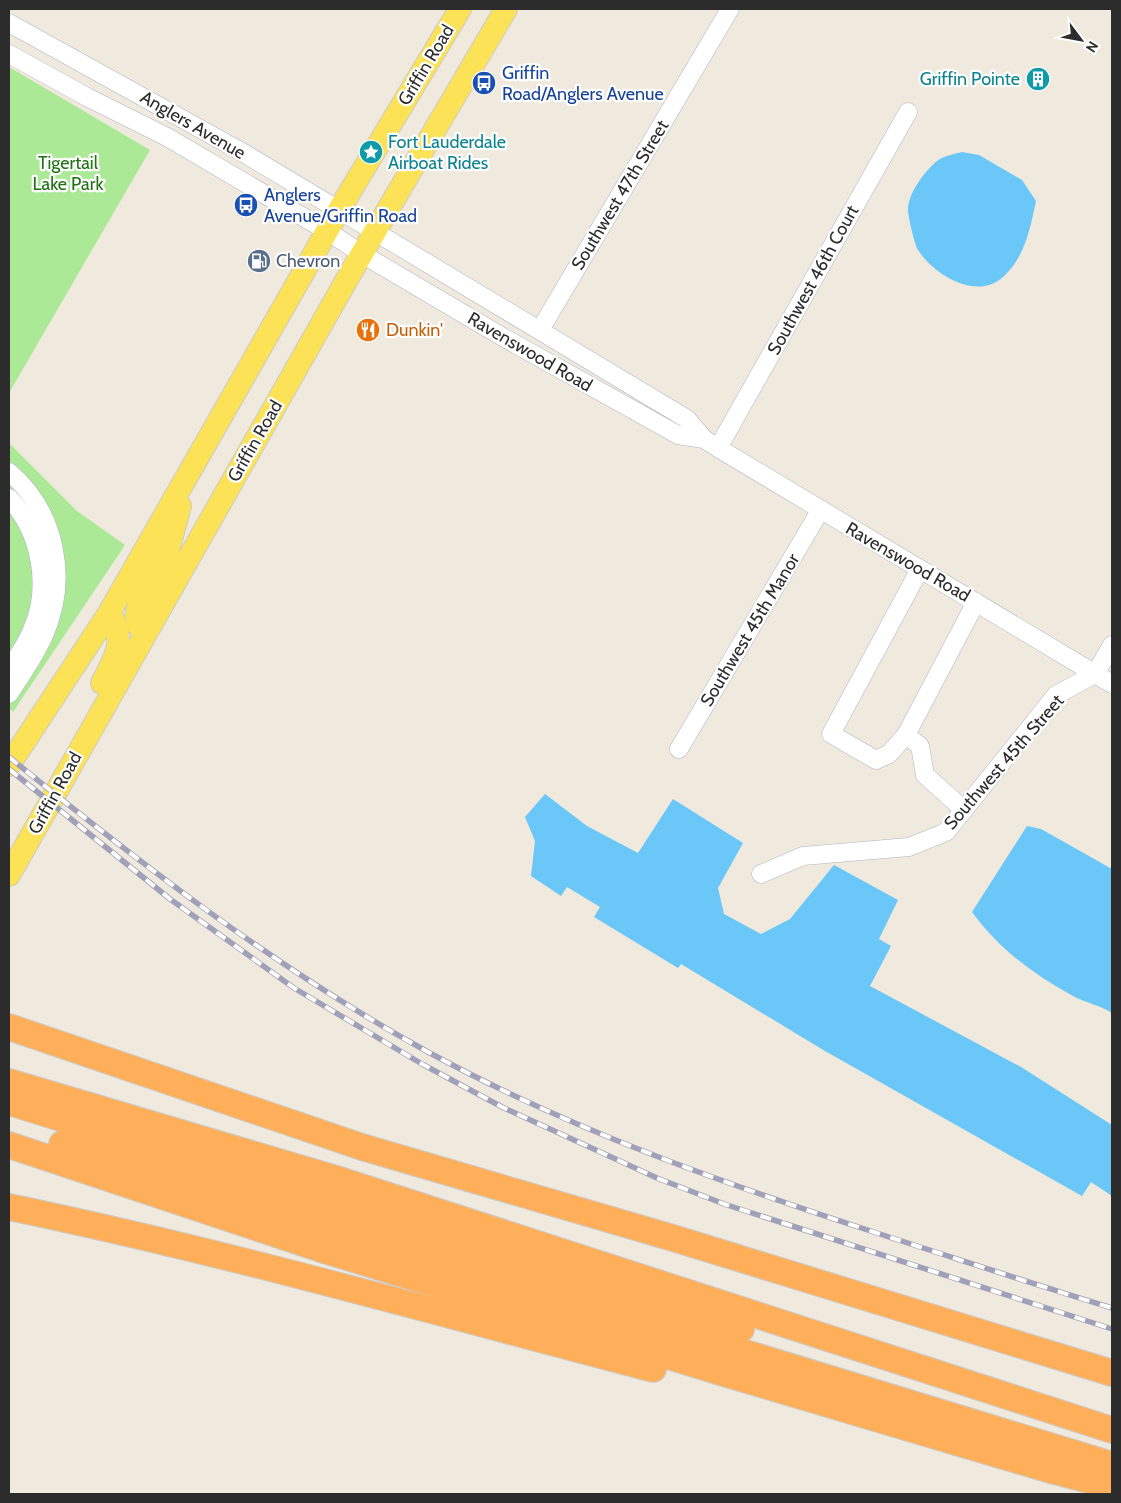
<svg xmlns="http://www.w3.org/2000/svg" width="1121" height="1503" font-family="Cabin,sans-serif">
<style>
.green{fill:#ace997}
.water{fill:#6ac7f8}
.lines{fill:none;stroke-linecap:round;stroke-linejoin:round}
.minor-casing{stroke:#b2b3c1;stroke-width:19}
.major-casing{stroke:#ccc;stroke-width:24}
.highway-casing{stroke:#ccc;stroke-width:28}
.minor{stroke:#fff;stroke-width:18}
.major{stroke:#fbe257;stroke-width:22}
.highway{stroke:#ffae59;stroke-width:26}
.rail-casing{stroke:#a0a1b8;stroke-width:5.5}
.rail{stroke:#fff;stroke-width:4;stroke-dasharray:11;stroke-linecap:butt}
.labels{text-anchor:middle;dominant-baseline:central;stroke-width:4.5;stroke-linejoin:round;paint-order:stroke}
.street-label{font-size:18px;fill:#2c2c2c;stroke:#fff}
.transit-label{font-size:18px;fill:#164399;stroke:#fff;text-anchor:start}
.culture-label{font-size:18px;fill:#0d838f;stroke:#fff;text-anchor:end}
.park-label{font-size:18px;fill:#217115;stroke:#fff}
.service-label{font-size:18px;fill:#4e5e75;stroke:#fff;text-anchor:start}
.food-label{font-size:18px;fill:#c56008;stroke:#fff;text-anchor:start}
</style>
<rect width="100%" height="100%" fill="#efe9de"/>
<path class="green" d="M9 67 150 150 9 393Z
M9 443 77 511 125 545 13 712 9 708Z"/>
<path class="water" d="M962 152 979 155 1022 180 1036 201C1030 229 1025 257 1003 277 977 301 934 275 918 250 915 245 908 217 908 210 908 193 925 171 937 161 943 156 954 154 962 152Z
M545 794 587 826 638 853 673 799 743 843 718 888 724 914 761 934 790 919 834 865 898 900 879 939 891 946 870 986 1021 1067 1112 1125V1196L1091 1182 1082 1196 825 1051 681 964 678 968 594 917 600 907 567 887 561 896 531 876 535 841 525 817Z
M1027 826 1041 829 1112 869V1013C1100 1005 1086 1003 1073 996 1033 974 999 949 972 912Z"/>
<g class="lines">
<g class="minor-casing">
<path id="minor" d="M9 23 242 152 687 419 704 439 718 448 1112 684
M9 54 87 97 167 137 327 231 362 254 501 336 678 435 704 439
M540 330 730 9
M718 448 908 112
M9 472C56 512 69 579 44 635 35 656 21 675 9 694
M9 498C41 532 51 587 32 630 26 645 17 657 9 670
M920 569 831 734 876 760 889 754 906 735 920 746 925 775 964 810
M906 735 976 602
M679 749 820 511
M761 874 803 856 909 847 946 832 1056 695 1095 674 1112 645"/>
</g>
<g class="major-casing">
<path id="major" d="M146 632 138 625 136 616 139 604 168 551 180 506
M102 683C116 656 127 641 109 613
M9 765 109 613 339 210 460 9
M9 875 350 274 506 9"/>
</g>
<g class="highway-casing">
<path id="highway" d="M9 1027 362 1147 673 1238 1112 1373
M9 1082 343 1181 1112 1430
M9 1102 741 1329
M62 1144 1112 1465
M9 1145 321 1249 727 1374 1054 1471 1112 1486
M9 1207C226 1252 438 1313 653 1369"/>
</g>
<use href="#minor" class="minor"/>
<use href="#major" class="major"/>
<use href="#highway" class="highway"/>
<g class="rail-casing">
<path id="rail" d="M9 757C142 865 277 969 428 1052 573 1131 728 1185 886 1236 961 1260 1036 1285 1112 1308
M9 769 170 899 294 988 422 1064 502 1107 657 1178 724 1204 1112 1329"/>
</g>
<use href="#rail" class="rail"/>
</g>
<defs>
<g id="building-disc" transform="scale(1.25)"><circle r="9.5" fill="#0f9aa8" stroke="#fff"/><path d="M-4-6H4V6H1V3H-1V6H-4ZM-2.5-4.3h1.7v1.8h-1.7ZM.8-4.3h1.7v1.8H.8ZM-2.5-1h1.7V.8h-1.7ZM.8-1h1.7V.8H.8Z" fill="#fff"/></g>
<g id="bus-disc" transform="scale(1.25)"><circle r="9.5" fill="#1a4fb4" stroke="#fff"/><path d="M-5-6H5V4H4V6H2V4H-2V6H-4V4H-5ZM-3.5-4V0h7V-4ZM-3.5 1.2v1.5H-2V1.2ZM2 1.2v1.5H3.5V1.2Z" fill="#fff"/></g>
<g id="sight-disc" transform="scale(1.25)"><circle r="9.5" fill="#0f9aa8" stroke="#fff"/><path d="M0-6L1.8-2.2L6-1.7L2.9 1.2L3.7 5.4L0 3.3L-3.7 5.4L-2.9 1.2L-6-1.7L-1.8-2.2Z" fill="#fff"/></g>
<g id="fuel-disc" transform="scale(1.25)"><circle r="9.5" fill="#5c6f8a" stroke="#fff"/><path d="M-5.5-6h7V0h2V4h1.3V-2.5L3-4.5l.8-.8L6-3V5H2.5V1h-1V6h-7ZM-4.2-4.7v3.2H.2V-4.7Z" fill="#fff"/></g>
<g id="restaurant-disc" transform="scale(1.25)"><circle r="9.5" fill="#e8710a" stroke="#fff"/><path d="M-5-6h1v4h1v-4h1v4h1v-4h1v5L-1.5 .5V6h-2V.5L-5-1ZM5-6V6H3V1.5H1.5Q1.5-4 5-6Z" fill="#fff"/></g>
</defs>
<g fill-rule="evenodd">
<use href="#building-disc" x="1038" y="79"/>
<use href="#bus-disc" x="484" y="83"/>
<use href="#sight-disc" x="371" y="152"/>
<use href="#bus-disc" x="246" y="205"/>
<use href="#fuel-disc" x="259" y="261"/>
<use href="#restaurant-disc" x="368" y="330"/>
</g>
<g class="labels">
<g class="street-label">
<text transform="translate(426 65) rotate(-59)">Griffin Road</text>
<text transform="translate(193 125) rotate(30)">Anglers Avenue</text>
<text transform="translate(620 195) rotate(-59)">Southwest 47th Street</text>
<text transform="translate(813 280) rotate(-61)">Southwest 46th Court</text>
<text transform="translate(530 352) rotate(30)">Ravenswood Road</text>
<text transform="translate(255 441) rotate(-60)">Griffin Road</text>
<text transform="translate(908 562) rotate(30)">Ravenswood Road</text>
<text transform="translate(750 630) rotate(-59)">Southwest 45th Manor</text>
<text transform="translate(1004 762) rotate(-49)">Southwest 45th Street</text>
<text transform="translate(55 793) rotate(-61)">Griffin Road</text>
</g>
<g class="transit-label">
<text x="502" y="73">Griffin<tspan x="502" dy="21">Road/Anglers Avenue</tspan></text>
<text x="264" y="195">Anglers<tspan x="264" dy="21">Avenue/Griffin Road</tspan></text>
</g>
<g class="culture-label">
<text x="1020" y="79">Griffin Pointe</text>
<text x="388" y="142" text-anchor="start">Fort Lauderdale<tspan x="388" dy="21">Airboat Rides</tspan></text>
</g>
<g class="park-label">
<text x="68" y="163">Tigertail<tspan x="68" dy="21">Lake Park</tspan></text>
</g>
<g class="service-label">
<text x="276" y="261">Chevron</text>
</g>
<g class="food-label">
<text x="386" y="330">Dunkin'</text>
</g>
</g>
<rect width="1121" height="1503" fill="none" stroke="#2c2c2c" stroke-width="20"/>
<g transform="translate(1081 40) rotate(122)" stroke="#ffffff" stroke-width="4" paint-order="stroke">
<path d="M0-4L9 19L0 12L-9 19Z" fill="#2c2c2c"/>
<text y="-8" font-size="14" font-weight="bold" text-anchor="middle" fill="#2c2c2c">N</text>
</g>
</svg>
